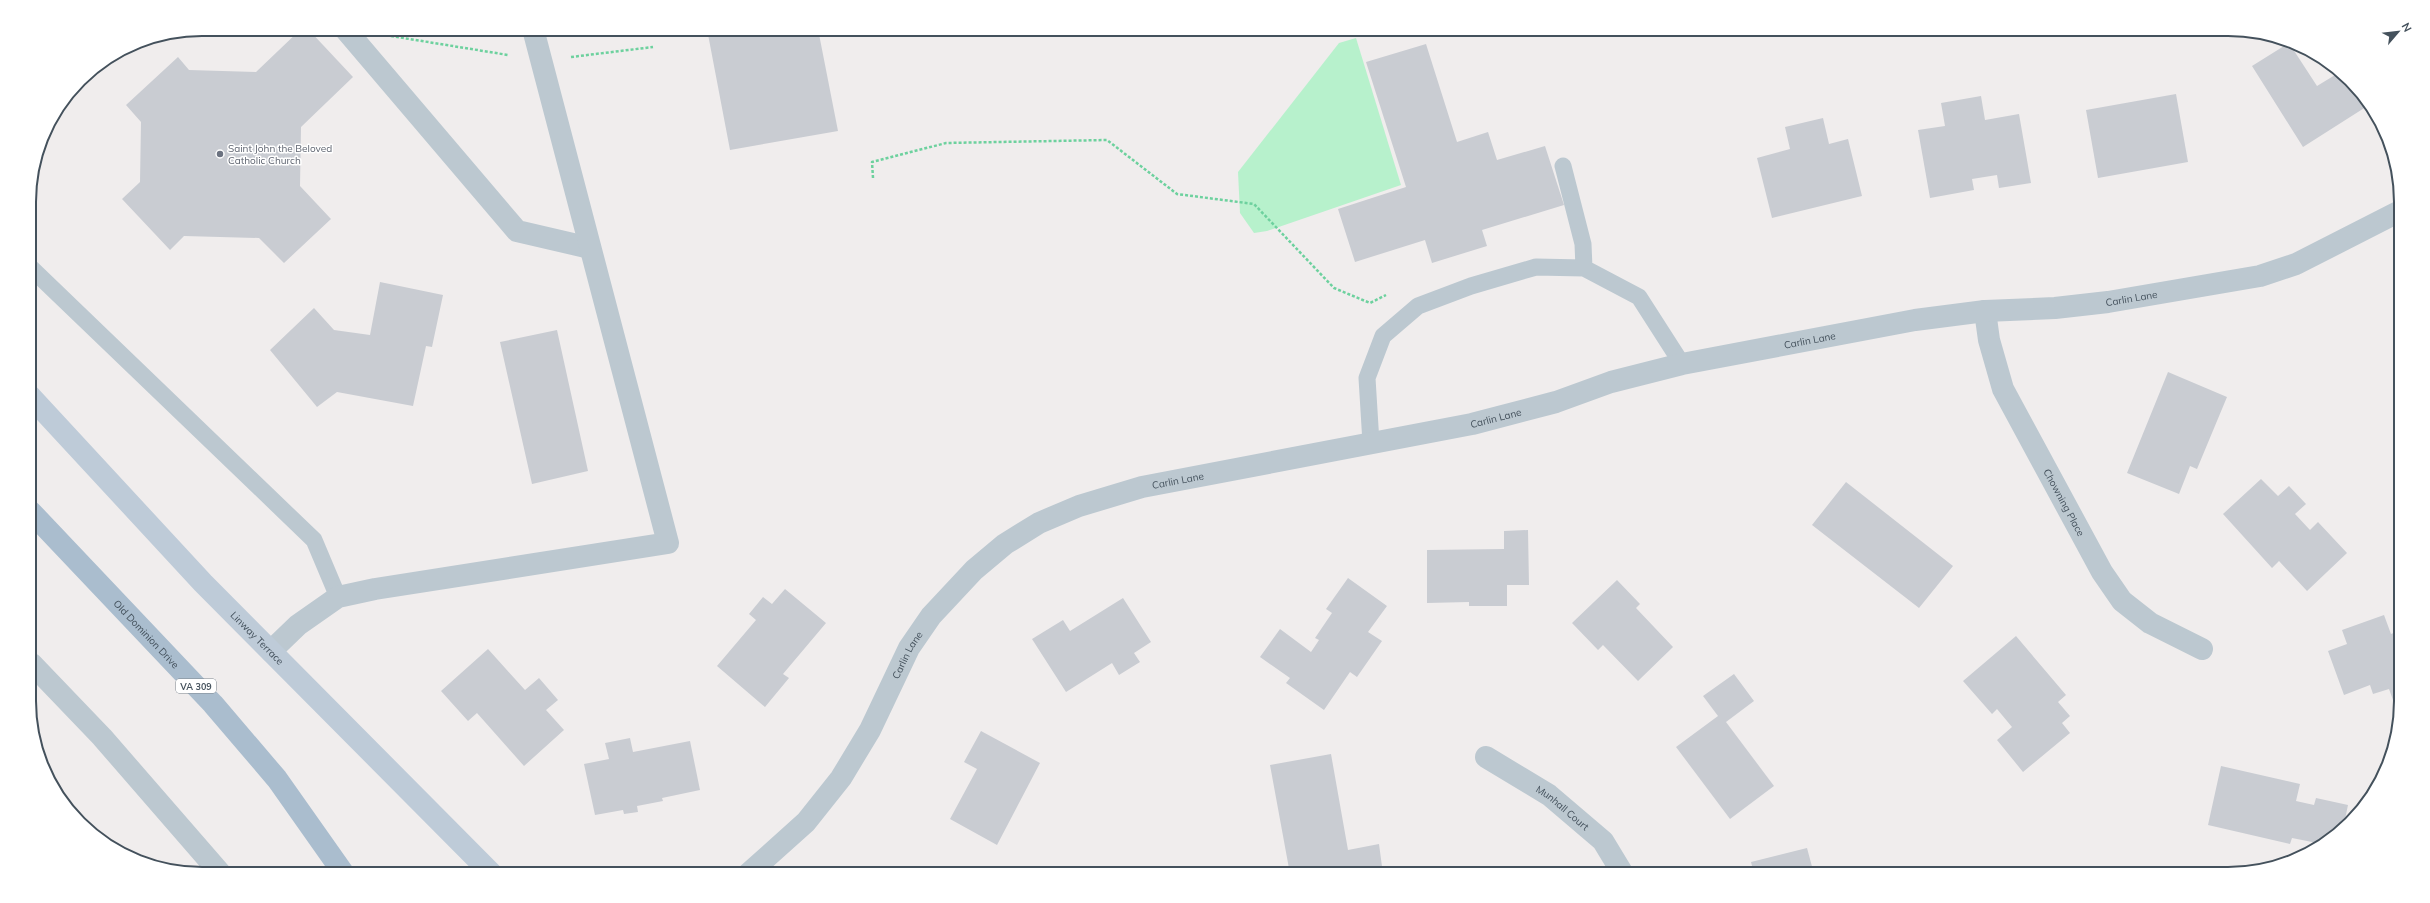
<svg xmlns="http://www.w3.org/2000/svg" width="2430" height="903" font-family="Mulish,sans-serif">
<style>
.green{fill:#b7f1cc}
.building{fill:#c9ccd2}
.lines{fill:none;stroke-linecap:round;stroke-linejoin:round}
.path{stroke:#6dd19e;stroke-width:2.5;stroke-dasharray:3 2;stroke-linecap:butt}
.lane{stroke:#bcc8d0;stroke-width:17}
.street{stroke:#bcc8d0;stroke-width:22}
.secondary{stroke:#becbd8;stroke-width:22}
.primary{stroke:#aabdce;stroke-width:22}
.worship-dot{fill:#6b7280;stroke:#fff;stroke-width:1.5}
.labels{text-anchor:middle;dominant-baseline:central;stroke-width:3;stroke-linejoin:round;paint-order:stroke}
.shield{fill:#fff;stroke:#7c858d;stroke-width:1}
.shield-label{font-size:9px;font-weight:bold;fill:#44515c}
.worship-label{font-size:10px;fill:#5b616d;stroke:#fff;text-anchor:start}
.street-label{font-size:10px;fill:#44515c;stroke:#fff}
.rim{fill:none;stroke:#44515c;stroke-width:2}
</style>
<rect width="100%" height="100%" fill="#f0eded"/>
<path class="green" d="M1356 38 1401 185 1267 231 1254 233 1240 213 1238 172 1339 43Z"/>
<path class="building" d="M301 29H308L353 77 301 127 300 186 331 219 284 263 259 238 184 236 170 250 122 199 140 182 141 122 126 105 178 57 189 70 256 72Z
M707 29H818L838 131 730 150Z
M2289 43 2317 86 2340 72 2358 88 2369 105 2303 147 2252 66Z
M1426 44 1457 142 1488 132 1497 160 1545 146 1564 205 1482 230 1487 246 1432 263 1425 240 1355 262 1338 209 1406 187 1366 62Z
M2176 94 2188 162 2098 178 2086 110Z
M1981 96 1985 120 2019 114 2031 183 1999 188 1997 175 1972 179 1974 190 1930 198 1918 130 1945 126 1941 103Z
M1823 118 1829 144 1848 139 1862 196 1772 218 1757 158 1790 149 1785 127Z
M380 282 443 295 432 347 426 346 413 406 337 392 317 407 270 350 314 308 334 330 370 335Z
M557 330 588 471 532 484 500 342Z
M2168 372 2227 397 2197 469 2190 466 2179 494 2127 473Z
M2261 479 2278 496 2289 486 2306 504 2295 514 2310 530 2318 522 2347 553 2307 591 2279 561 2272 568 2223 514Z
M1846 482 1953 566 1919 608 1812 525Z
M1528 530 1529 585H1507V606H1469V602L1427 603V550L1504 549V531Z
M1348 578 1387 606 1368 632 1382 641 1357 677 1350 672 1324 710 1286 683 1290 678 1260 657 1280 629 1311 652 1319 640 1315 638 1332 613 1326 609Z
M1617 580 1640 604 1636 608 1673 647 1638 681 1603 645 1598 650 1572 623Z
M785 589 826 623 783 674 789 678 765 707 717 666 756 620 749 614 763 597 772 604Z
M1123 598 1151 642 1134 653 1140 662 1119 675 1112 663 1066 692 1032 639 1063 620 1070 631Z
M2384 615 2391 634 2401 630V698L2393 700 2389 689 2373 694 2370 685 2344 695 2328 651 2347 644 2342 630Z
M2016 636 2066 695 2058 702 2070 716 2062 723 2070 733 2023 772 1997 740 2012 727 1997 709 1992 714 1963 681Z
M488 649 525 690 539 678 558 700 546 710 564 730 524 766 477 713 468 721 441 691Z
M1734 674 1754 701 1726 722 1774 786 1730 819 1676 747 1718 716 1703 696Z
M981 731 1040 763 997 845 950 819 977 769 964 762Z
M630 738 633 752 690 741 700 790 662 798 663 801 637 806 638 812 624 814 623 810 595 815 584 764 609 759 605 743Z
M1331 754 1348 850 1379 844 1383 874H1290L1270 765Z
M2221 766 2300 784 2296 801 2314 805 2316 798 2348 805 2343 829 2333 838 2322 844 2292 838 2290 844 2208 825Z
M1807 848 1814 874H1754L1751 862Z"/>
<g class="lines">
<path class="path" d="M391 36 508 55
M571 57 653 47
M873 178 872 162 946 143 1107 140 1177 194 1254 204 1334 288 1370 303 1386 295"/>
<path class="lane" d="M1563 166 1583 244 1584 268
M30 267 314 540 338 597
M1371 443 1367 378 1383 336 1418 306 1471 286 1536 267 1584 268 1639 297 1682 364"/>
<g class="street">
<path d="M345 29 517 231 590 248"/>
<path id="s1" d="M1985 311 1989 340 2003 389 2102 572 2122 601 2150 623 2202 649"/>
<path d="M271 651 298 625 338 597 375 589 668 543 533 29"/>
<path d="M32 664 102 737 221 874"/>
<path id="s2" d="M1486 757 1549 795 1603 841 1623 874"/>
<path id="s3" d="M748 874 806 822 841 778 870 730 909 648 931 616 974 570 1005 544 1039 523 1079 506 1142 487 1472 424 1556 402 1611 382 1682 364 1915 320 1985 311 2055 308 2108 302 2260 276 2296 264 2400 211"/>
</g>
<path class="secondary" id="s4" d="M30 396 203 583 492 874"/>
<path class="primary" id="s5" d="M31 512 213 704 277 779 344 874"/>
</g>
<circle class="worship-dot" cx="220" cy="154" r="4"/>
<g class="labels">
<rect class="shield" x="176" y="679" width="40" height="14" rx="3"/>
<g class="shield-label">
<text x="196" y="686">VA 309</text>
</g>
<g class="worship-label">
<text x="228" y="148">Saint John the Beloved<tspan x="228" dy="12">Catholic Church</tspan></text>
</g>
<g class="street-label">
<text stroke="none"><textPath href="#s3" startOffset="1582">Carlin Lane</textPath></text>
<text stroke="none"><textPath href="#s3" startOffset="1257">Carlin Lane</textPath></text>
<text stroke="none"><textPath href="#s3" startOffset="933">Carlin Lane</textPath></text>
<text stroke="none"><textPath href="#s3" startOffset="609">Carlin Lane</textPath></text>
<text stroke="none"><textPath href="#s1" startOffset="209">Chowning Place</textPath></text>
<text stroke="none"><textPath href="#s5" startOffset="168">Old Dominion Drive</textPath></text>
<text stroke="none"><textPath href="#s4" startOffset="332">Linway Terrace</textPath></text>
<text stroke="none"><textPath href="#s3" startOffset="274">Carlin Lane</textPath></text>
<text stroke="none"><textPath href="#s2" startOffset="92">Munhall Court</textPath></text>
</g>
</g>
<path d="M0 0H2430V903H0ZM202 36H2228A166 166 0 0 1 2394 202V701A166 166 0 0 1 2228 867H202A166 166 0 0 1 36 701V202A166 166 0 0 1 202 36Z" fill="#fff" fill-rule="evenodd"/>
<path class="rim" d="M202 36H2228A166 166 0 0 1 2394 202V701A166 166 0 0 1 2228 867H202A166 166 0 0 1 36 701V202A166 166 0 0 1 202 36Z"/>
<g transform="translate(2398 32) rotate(62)" stroke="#ffffff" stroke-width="3" paint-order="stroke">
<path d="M0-3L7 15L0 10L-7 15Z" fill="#44515c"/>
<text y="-6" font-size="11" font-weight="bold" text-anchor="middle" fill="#44515c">N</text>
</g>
</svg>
